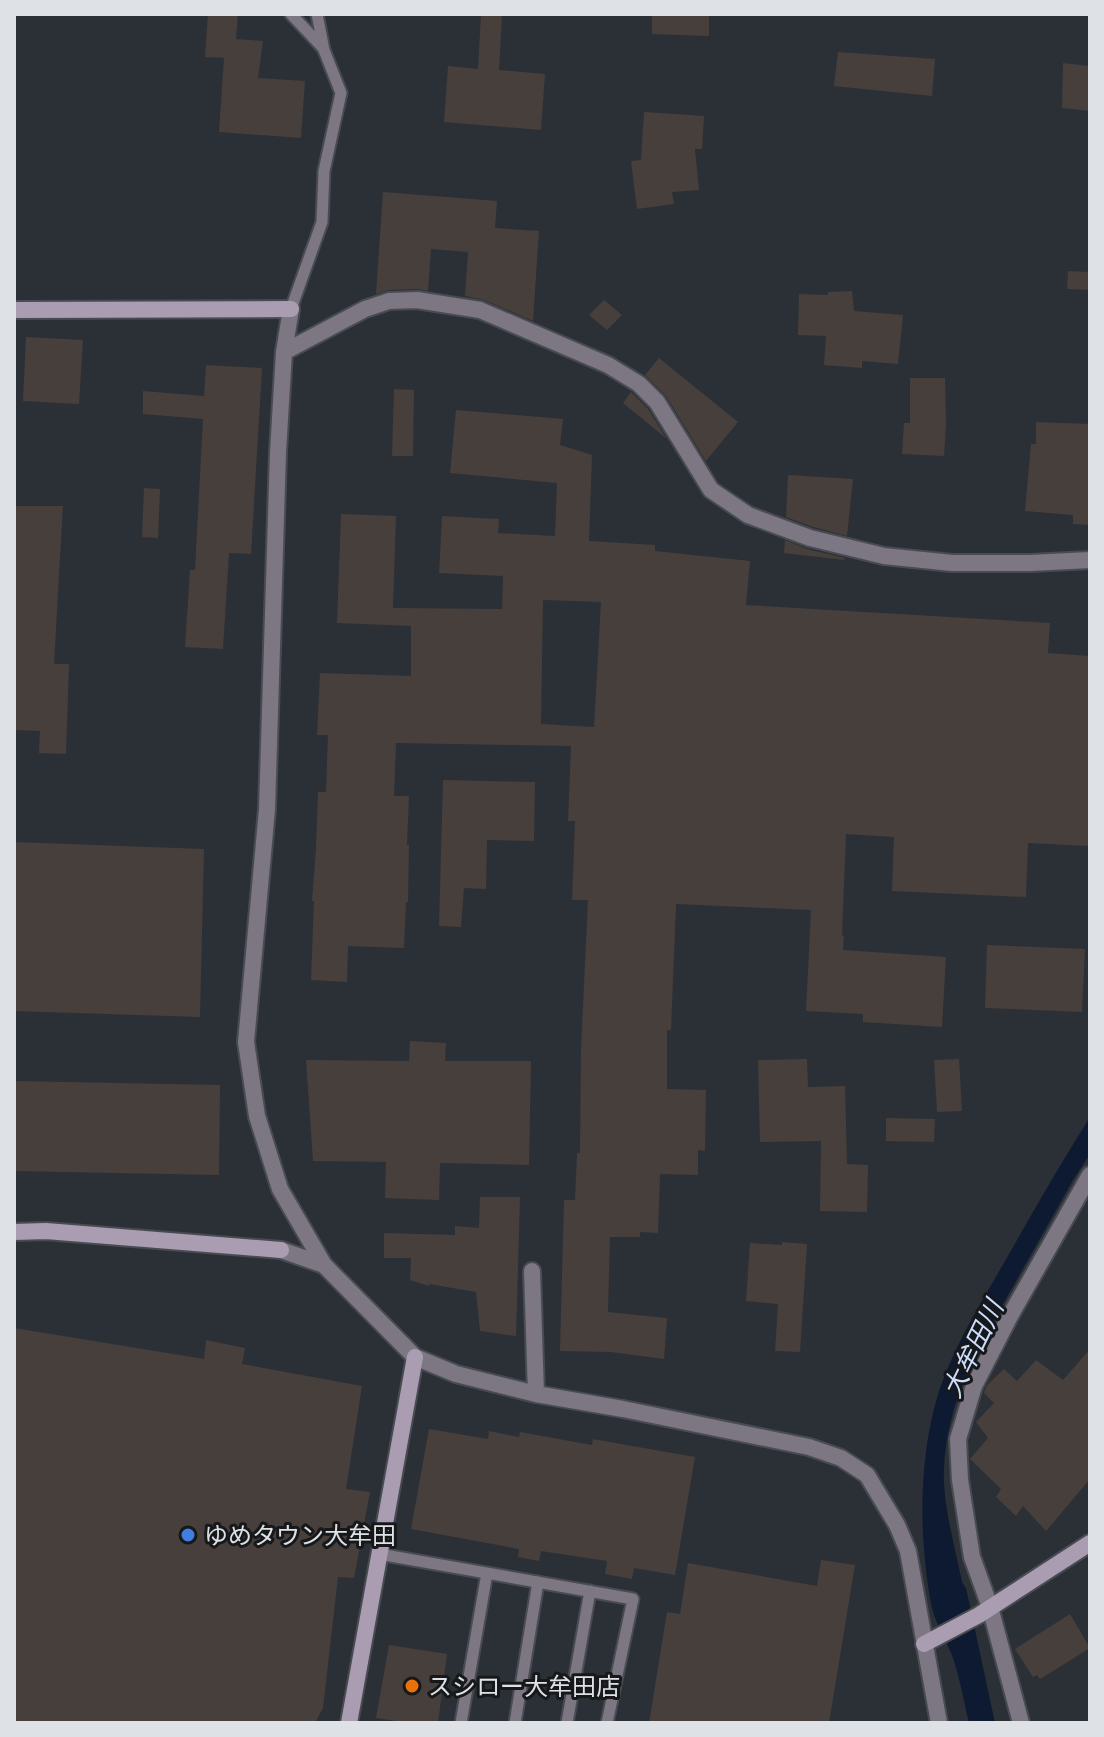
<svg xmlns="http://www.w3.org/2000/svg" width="1104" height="1737" font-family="'Source Serif 4','Noto Sans JP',serif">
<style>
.water{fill:#0e1a32}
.building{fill:#473f3b;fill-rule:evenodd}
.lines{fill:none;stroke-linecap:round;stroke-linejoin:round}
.lane-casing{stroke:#484c52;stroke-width:15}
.street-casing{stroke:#484c52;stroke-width:20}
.secondary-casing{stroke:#484c52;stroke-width:20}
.lane{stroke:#7d7683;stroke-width:11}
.street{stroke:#7d7683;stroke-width:16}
.secondary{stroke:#aa9db2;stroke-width:16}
.shop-dot{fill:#3f7fe0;stroke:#16181a;stroke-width:3}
.food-dot{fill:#e8710a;stroke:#16181a;stroke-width:3}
.labels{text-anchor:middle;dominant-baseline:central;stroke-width:6;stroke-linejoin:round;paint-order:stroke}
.poi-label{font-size:24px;fill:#dee1e5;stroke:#16181a;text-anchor:start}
.water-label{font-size:26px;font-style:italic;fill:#ccdefd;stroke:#16181a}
</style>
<rect width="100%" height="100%" fill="#2b3036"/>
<path class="water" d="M1090 1117V1154L1073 1180C1051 1219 1029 1258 1007 1297 975 1353 948 1401 944 1467 942 1502 955 1547 962 1582L966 1588 995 1723H969C964 1702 960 1679 953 1658 947 1641 936 1625 932 1608 919 1544 918 1462 937 1398 951 1352 977 1310 1001 1268 1030 1217 1059 1166 1090 1117Z"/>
<path class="building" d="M208 14H238L236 39 263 41 258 78 305 81 301 138 219 132 224 58 205 57Z
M481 14H502L499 70 545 74 541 130 444 122 448 66 478 69Z
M652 14H709V36L652 34Z
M838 52 935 59 932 96 834 86Z
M1063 63 1090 66V111L1062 108Z
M644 112 704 116 702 149H695L699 190 672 192 674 204 637 209 631 161 641 160Z
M383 192 497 201 495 228 539 231 533 321 484 300 465 296 468 252 431 249 428 291 417 289 389 290 376 294Z
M1068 271 1090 272V290L1067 289Z
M852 291 854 311 903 315 898 364 862 361V368L824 365 826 336 798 335 799 294 828 295V292Z
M604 300 622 315 607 330 589 315Z
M26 337 83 340 79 404 23 401Z
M659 358 738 422 706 461 666 396 645 375Z
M206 365 262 368 251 554 229 553 223 649 185 647 190 570H195L203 419 143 414V391L204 396Z
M910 378H945L946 425 944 456 902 454 904 423H910Z
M394 389 414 390 413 456H392Z
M631 392 648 409 667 439 623 403Z
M456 410 563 419 560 445 592 455 589 541 655 545V551L750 561 746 605 1050 623 1048 653 1090 656V846L1028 843 1026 897 892 891 894 837 846 834 842 935 844 936 843 950 946 957 942 1027 863 1022V1014L806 1011 811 910 676 904 671 1030H667V1089L706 1090 705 1151 698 1150V1175L660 1174 658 1233 640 1232V1237H610L608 1312 667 1318 664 1359 611 1352 560 1351 564 1200H575L577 1153H580L581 1049 588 900H572L575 821H568L571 746 396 743 394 796H409L407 845H409L408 902H406L404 948 348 946 347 982 311 980 314 901H312L316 848 318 792H326L328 735H317L320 673 411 676V626L337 623 341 514 396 516 393 608 502 609 503 576 439 573 442 516 499 519 498 533 555 536 557 483 450 473ZM543 600 601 602 594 727 541 724Z
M1036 422 1090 424V525L1073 524V515L1025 511 1031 444H1036Z
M788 475 853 479 847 536 813 527 786 517Z
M144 488 160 489 158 538 142 537Z
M14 506H63L54 664H69L66 754 39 753 40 731 14 730Z
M785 540 807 549 845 558 844 560 784 553Z
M443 780 535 782 534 841 487 840 486 889 464 888 461 927 439 926Z
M14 842 204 849 200 1017 14 1011Z
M987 945 1085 949 1082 1012 985 1008Z
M410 1041 446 1043 445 1061H531L529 1165 440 1163 439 1200 385 1198 386 1162 313 1161 306 1060 409 1061Z
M807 1059 808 1087 845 1086 847 1164 868 1165 867 1212 820 1211 821 1141 760 1142 758 1060Z
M959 1059 962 1111 937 1112 934 1060Z
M14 1081 220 1085 219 1175 14 1171Z
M886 1118 935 1119 934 1142 886 1141Z
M480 1197H520L516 1336 480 1331 476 1292 429 1284V1286L410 1280 411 1258H384V1233L455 1235V1226L479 1228Z
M782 1242 807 1244 800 1352 775 1351 778 1304 746 1301 750 1243 782 1245Z
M14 1328 204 1359 206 1340 245 1348 242 1364 362 1386 346 1489 370 1492 354 1578 338 1577 323 1708 315 1723H14Z
M1090 1349V1479L1046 1531 1023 1506 1016 1516 996 1497 1001 1489 970 1459 988 1438 976 1422 994 1403 984 1393 987 1385 1004 1369 1017 1381 1036 1360 1063 1380Z
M429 1429 488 1439 489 1431 519 1437 520 1432 592 1445 593 1439 695 1457 675 1575 634 1568 632 1579 605 1574 607 1561 541 1551 539 1561 518 1557 519 1549 411 1529Z
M821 1560 855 1565 829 1723H649L667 1612 680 1614 688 1563 817 1586Z
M1070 1614 1090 1648 1040 1679 1037 1675 1033 1677 1015 1649Z
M389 1645 447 1654 438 1723H409L376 1718Z"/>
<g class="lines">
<g class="lane-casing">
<path id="lane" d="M291 14 324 49
M291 309 322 222 324 171 341 93 324 50 317 14
M379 1554 633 1599 607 1723
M461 1723 487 1573
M515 1723 538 1582
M567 1723 590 1591"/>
</g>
<g class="street-casing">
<path id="street" d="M291 309 284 352 278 452 267 809 246 1042 257 1116 280 1189 324 1265 415 1357 456 1374 536 1394 623 1409 809 1447 841 1458 867 1475 897 1525 908 1551 939 1723
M284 352 365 309 389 301 417 300 480 310 608 365 639 384 657 402 711 490 748 515 810 538 884 556 952 563H1030L1090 560
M281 1250 324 1265
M532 1271 536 1394
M1021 1723 990 1607 972 1557 960 1480 958 1439 974 1386 1010 1316 1090 1175"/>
</g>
<g class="secondary-casing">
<path id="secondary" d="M14 310 291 309
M14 1232 46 1231 281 1250
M924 1644 979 1615 1090 1543
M349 1723 415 1357"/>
</g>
<use href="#lane" class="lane"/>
<use href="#street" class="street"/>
<use href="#secondary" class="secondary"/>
</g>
<circle class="shop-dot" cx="188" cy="1535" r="8"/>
<circle class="food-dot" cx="412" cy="1686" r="8"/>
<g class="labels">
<g class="poi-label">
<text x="204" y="1535">ゆめタウン大牟田</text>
<text x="428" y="1686">スシロー大牟田店</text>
</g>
<g class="water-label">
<text transform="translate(973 1349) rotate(-64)">大牟田川</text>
</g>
</g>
<rect width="1104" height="1737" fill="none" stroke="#dee1e5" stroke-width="32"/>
</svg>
